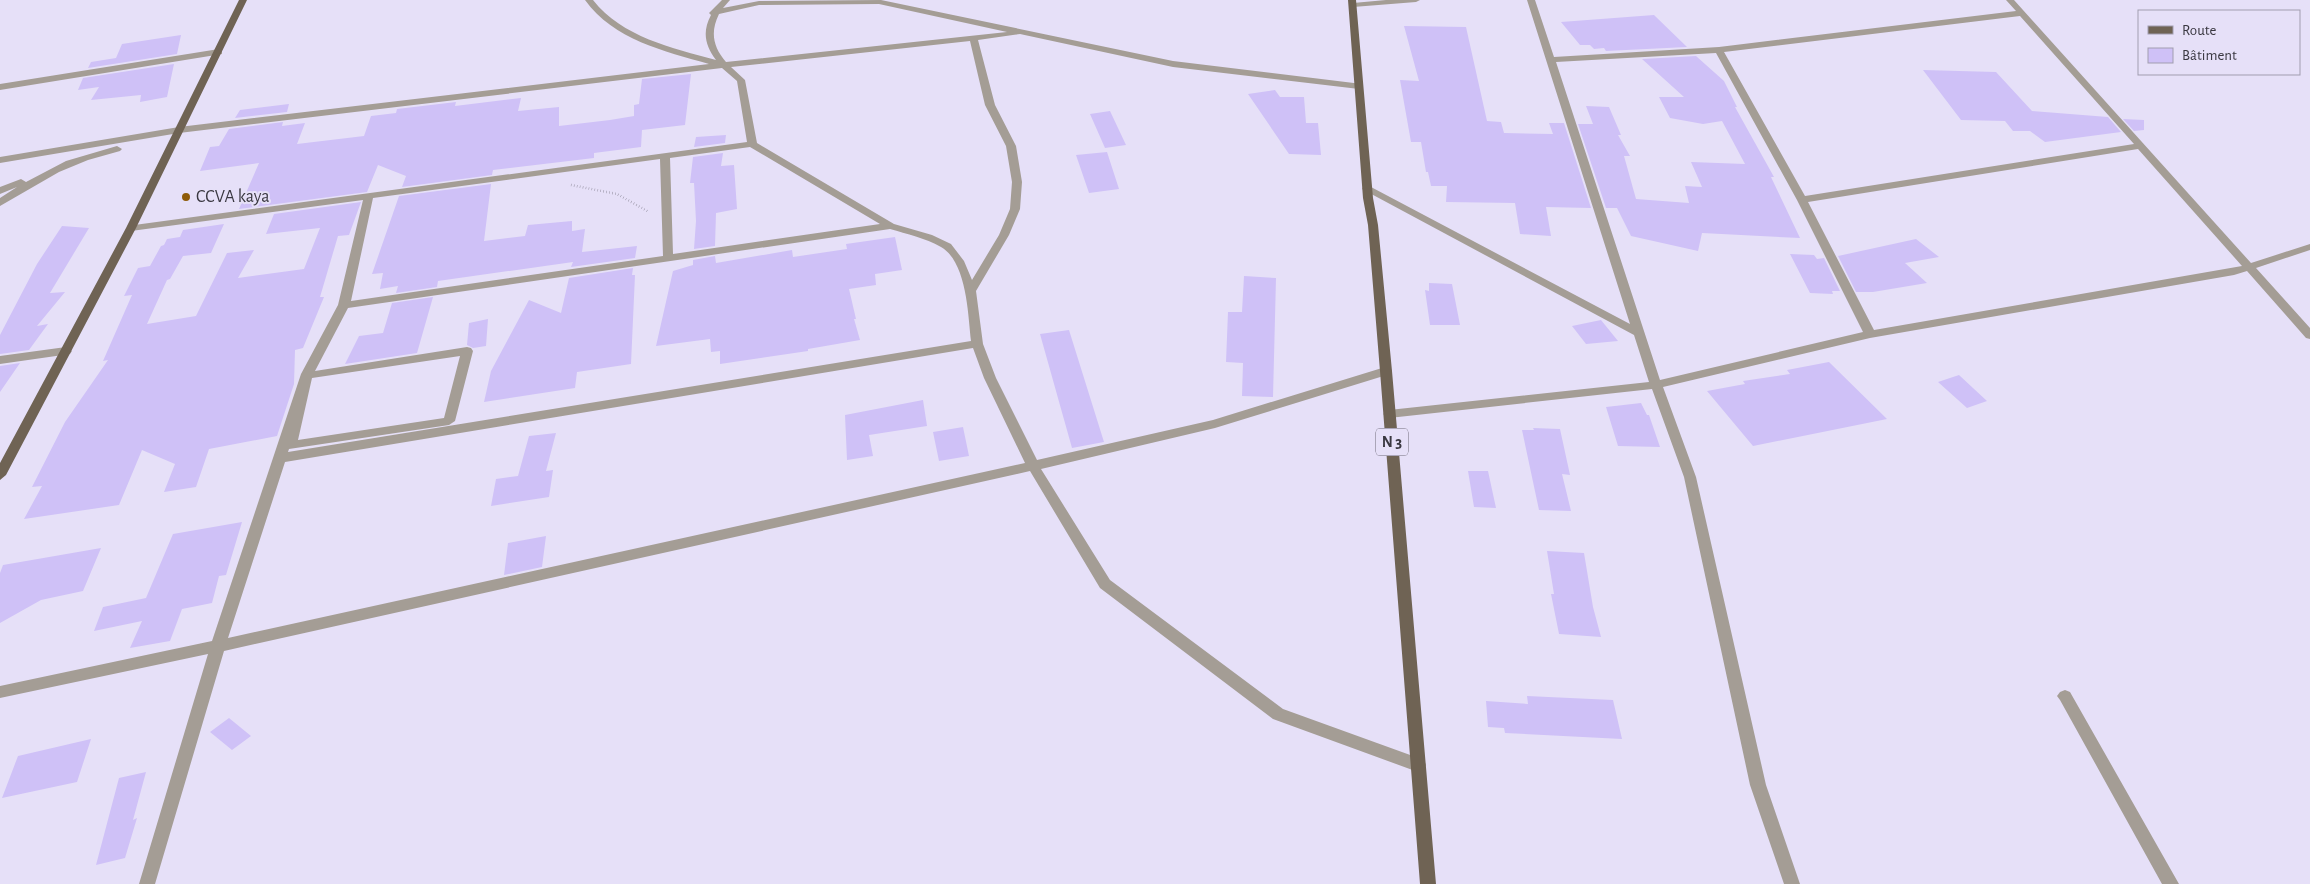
<svg xmlns="http://www.w3.org/2000/svg" width="2310" height="884" font-family="'Alegreya Sans',sans-serif">
<style>
.building{fill:#cfc1f7}
.lines{fill:none;stroke-linecap:round;stroke-linejoin:round}
.path{stroke:#8d8999;stroke-width:2.5;stroke-dasharray:0.5 2.5;stroke-linecap:butt}
.minor{fill:#a49d95;fill-rule:evenodd}
.major{fill:#6f6354;fill-rule:evenodd}
.poi-dot{fill:#8e5b09;stroke:#e6e0f8;stroke-width:2}
.labels{text-anchor:middle;dominant-baseline:central;stroke-width:4;stroke-linejoin:round;paint-order:stroke}
.shield{fill:#e6e0f8;stroke:#6e6a78;stroke-width:1}
.shield-label{font-size:16px;font-weight:bold;fill:#3a3841}
.poi-label{font-size:18px;fill:#3a3841;stroke:#e6e0f8;text-anchor:start}
</style>
<rect width="100%" height="100%" fill="#e6e0f8"/>
<path class="building" d="M1654 15 1687 47 1606 51 1604 48 1594 49 1590 45H1580L1561 22Z
M1404 26 1466 27 1487 121 1501 122 1504 133 1553 134 1549 123H1564L1591 208 1546 207 1551 236 1520 234 1515 203 1446 202 1447 186H1431L1428 172H1426L1421 142H1411L1400 80 1419 81Z
M181 35 177 54 88 68 91 62 116 58 122 44Z
M1696 56 1724 81 1737 107H1735L1774 177H1771L1800 238 1702 233 1698 251 1631 236 1617 208H1606L1578 124H1593L1586 106 1609 107 1621 135H1618L1630 156H1624L1636 199 1689 203 1685 186 1702 187 1691 162 1745 164 1722 121 1703 124 1670 118 1659 97H1684L1642 59Z
M174 64 167 97 140 102 141 95 91 100 99 87 78 90 83 78Z
M1923 70 1996 72 2032 111 2108 117 2121 132 2045 142 2030 131H2013L2005 121 1961 120Z
M691 74 685 125 642 130 641 147 594 153V158L493 170 492 175 402 187 406 176 378 165 367 192 239 209 259 163 200 171 210 147 219 146 229 129 283 122 282 126 305 123 297 144 364 136 371 116 396 113 397 109 456 102 455 106 521 98 518 111 559 107V126L610 120 634 116V105L639 104 642 79Z
M1275 90 1280 97H1304L1306 123H1318L1321 155 1289 154 1248 94Z
M289 104 287 112 235 118 240 110Z
M1110 111 1126 145 1105 148 1090 114Z
M2123 119 2144 120V130L2134 131Z
M726 135 725 143 694 147 696 137Z
M1107 152 1119 189 1089 193 1076 155Z
M723 153 721 166 734 165 737 209 716 213 715 246 694 249 696 221 694 183H690L693 157Z
M491 184 484 241 525 236 528 225 572 221V231L585 229 582 252 637 246 635 258 571 267 573 262 452 279 438 281 437 287 396 293 398 286 380 289 383 273 372 274 399 196Z
M361 202 349 235 338 236 320 297H324L303 348 295 350 294 384 277 436 209 449 196 487 164 492 175 464 142 450 119 505 24 519 42 486 32 487 65 422 108 360 103 361 132 295 124 296 138 268 150 266 161 246 164 245 167 239 180 237 183 230 224 224 211 253 183 256 170 279 167 280 147 324 196 316 227 253 254 250 238 278 304 269 320 228 266 234 274 214Z
M62 226 89 228 50 293 65 292 37 326 48 324 29 350 0 354V335L37 264Z
M895 237 902 270 875 274 876 285 849 289 856 319H854L860 340 808 349V351L720 364V351L711 352 710 339 656 346 673 271 693 265V260L715 256 716 263 792 250 793 257 847 249 846 244Z
M1916 239 1939 257 1905 263 1927 283 1873 292H1856L1838 256Z
M1790 254 1814 255 1817 259 1824 258 1840 291H1832L1833 294 1810 293Z
M633 268 632 275H635L631 364 577 372 575 388 484 402 491 371 529 300 561 313 569 278Z
M1244 276 1276 278 1273 397 1242 396 1243 363 1226 362 1228 312H1242Z
M1429 283 1452 284 1460 325H1430L1425 290 1429 291Z
M433 297 417 353 345 364 359 336 383 333 392 303Z
M488 319 486 346 473 348 467 345 469 323Z
M1601 320 1618 341 1586 344 1572 326Z
M1069 330 1104 442 1072 448 1040 334Z
M1829 362 1887 419 1753 446 1707 391 1745 384 1743 381 1790 374 1787 370Z
M20 363 0 392V366Z
M1959 375 1987 401 1967 408 1938 382Z
M923 400 927 426 869 435 873 456 847 460 845 415Z
M1641 403 1647 415H1649L1660 447 1618 446 1606 407Z
M963 427 969 456 939 461 933 432Z
M1533 428 1560 429 1570 475 1562 474 1571 511 1539 510 1522 430H1534Z
M556 433 546 471 553 470 549 497 491 506 496 479 518 476 529 436Z
M1468 471H1488L1496 508 1474 507Z
M242 522 226 575 219 576 212 603 182 609 170 641 130 648 142 621 94 631 103 607 146 598 173 534Z
M546 536 542 567 504 575 508 543Z
M101 548 83 591 41 600 0 623V573L3 565Z
M1547 551 1584 553 1593 607 1601 637 1559 634 1551 594H1554Z
M1527 696 1613 700 1622 739 1505 733 1504 728 1488 727 1486 701 1528 704Z
M229 718 251 736 232 750 210 732Z
M91 739 77 782 2 798 18 756Z
M146 772 133 820 137 818 125 858 96 865 119 778Z"/>
<g class="lines">
<path class="path" d="M571 185 617 194 649 212"/>
<path class="minor" d="M585 0H593C622 37 672 48 716 60 705 45 702 32 711 15L709 13 722 0H730L723 8 759 1 881 0 1173 61 1362 84V88L1359 89 1173 67 1020 34 978 40 995 105 1016 146 1022 182 1020 209 1009 235 976 291 983 344 996 378 1037 460 1213 420 1382 368H1390L1392 371 1390 374 1215 428 1041 469 1110 580 1283 709 1424 760 1426 765 1424 770 1418 772 1273 719 1100 588 1030 471 224 651 155 884H139L208 654 0 698V686L212 641 301 374 338 305 363 200 131 231 127 230V226L747 142 737 81 722 68 179 133 0 163V157L179 127 709 64C664 51 614 40 585 0ZM879 4 1007 32 726 62C713 47 710 32 719 14L759 5ZM970 41 985 105 1006 146 1012 182 1010 209 999 235 972 280 964 261 951 244 932 235 894 224 757 143 745 80 731 67ZM750 147 880 224 673 254 670 158ZM660 159 663 256 351 301 373 198ZM890 229C907 234 925 238 941 247 967 262 968 315 971 341L288 452 289 449 449 425 455 421 473 351 471 348 467 347 315 371 348 308ZM973 348 984 378 1025 463 228 638 285 462ZM460 356 444 418 298 440 312 378Z
M1386 0H1420L1416 2 1353 7 1349 5 1353 3Z
M1527 0H1535L1554 57 1719 47 2016 11 2006 0H2014L2251 263 2310 244V250L2256 268 2310 328V339L2306 338 2247 271 2234 275 1870 338 1663 387 1696 477 1766 785 1800 884H1784L1750 785 1684 477 1652 389 1389 418 1383 414 1389 410 1649 382 1634 335 1362 189 1363 187H1371L1630 324ZM2020 16 2134 144 1805 196 1724 52ZM1716 53 1797 200 1863 332 1660 380 1556 62ZM2138 149 2242 266 1874 330 1808 202Z
M219 49 222 50V54L0 90V84Z
M117 146 122 149 120 151 88 160 59 172 0 206V198L17 187 0 194V187L21 179 26 182 66 161Z
M66 347 72 351 70 354 0 364V356Z
M2065 690 2070 692 2179 884H2162L2060 700 2057 696 2060 692Z"/>
<path class="major" d="M239 0H247L136 228 6 475 0 480V463L126 228Z
M1348 0H1356L1373 198 1378 225 1392 371 1436 884H1420L1380 371 1368 225 1363 198Z"/>
</g>
<circle class="poi-dot" cx="186" cy="197" r="5"/>
<g class="labels">
<rect class="shield" x="1376" y="428.5" width="32" height="27" rx="4"/>
<g class="shield-label">
<text x="1392" y="442">N 3</text>
</g>
<g class="poi-label">
<text x="196" y="197">CCVA kaya</text>
</g>
</g>
<rect x="2138" y="10" width="162" height="65" fill="#e6e0f8" stroke="#a19daf"/>
<rect x="2148" y="26" width="25" height="8" fill="#6f6354" stroke="#a19daf"/>
<text x="2182" y="35" font-size="15" fill="#3a3841">Route</text>
<rect x="2148" y="48" width="25" height="15" fill="#cfc1f7" stroke="#a19daf"/>
<text x="2182" y="60" font-size="15" fill="#3a3841">Bâtiment</text>
</svg>
